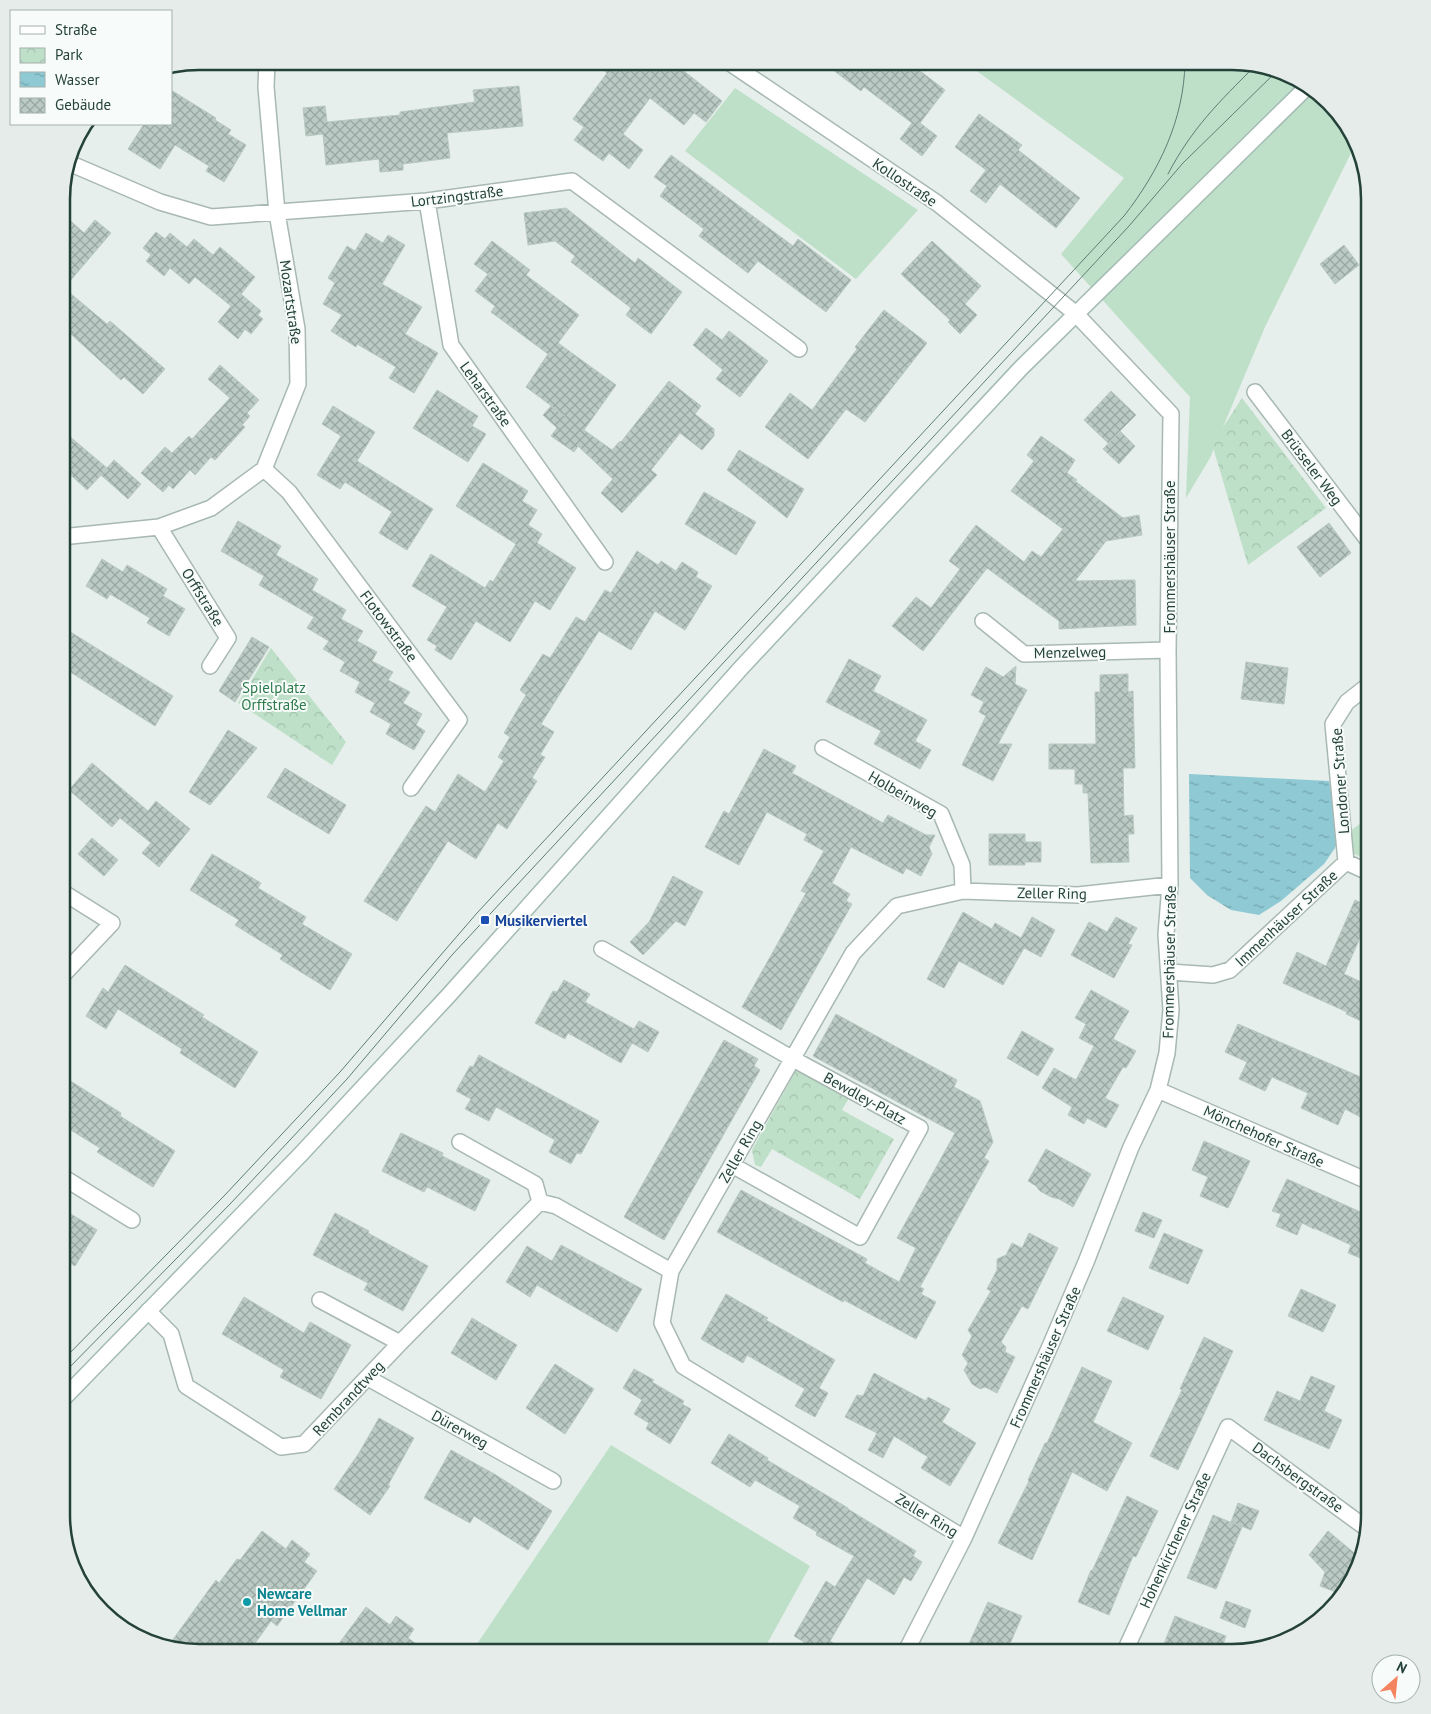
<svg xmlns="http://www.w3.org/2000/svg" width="1431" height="1714" font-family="'PT Sans',sans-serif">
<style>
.green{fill:#bfe0c8}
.park{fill:url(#park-crowns)}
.water{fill:url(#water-ripples)}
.building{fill:url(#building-cross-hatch);stroke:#b8c9c2}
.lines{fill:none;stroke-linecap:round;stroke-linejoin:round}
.minor-casing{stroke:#a8b8b2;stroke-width:18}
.secondary-casing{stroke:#a4bbb3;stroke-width:18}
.minor{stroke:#fff;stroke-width:15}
.secondary{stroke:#fff;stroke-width:15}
.tram{stroke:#5f7d75;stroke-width:1}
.transit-dot{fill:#1a4fb4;stroke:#f7fbf9;stroke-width:2}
.culture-dot{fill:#0f9aa8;stroke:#f7fbf9;stroke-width:2}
.labels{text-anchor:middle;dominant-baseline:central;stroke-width:4;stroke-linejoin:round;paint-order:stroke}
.street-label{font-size:15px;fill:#24423a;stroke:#f7fbf9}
.park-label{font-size:15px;fill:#2d7a4b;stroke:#f7fbf9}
.transit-label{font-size:15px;font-weight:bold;fill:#164399;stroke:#f7fbf9;text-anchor:start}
.culture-label{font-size:15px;font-weight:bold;fill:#0d838f;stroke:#f7fbf9;text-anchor:start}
.rim{fill:none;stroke:#24423a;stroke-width:2.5}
</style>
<defs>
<pattern id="park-crowns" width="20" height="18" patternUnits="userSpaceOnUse" patternTransform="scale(1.25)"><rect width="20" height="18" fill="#bfe0c8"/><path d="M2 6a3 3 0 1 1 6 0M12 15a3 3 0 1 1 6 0" fill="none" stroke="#a4c1ad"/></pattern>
<pattern id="water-ripples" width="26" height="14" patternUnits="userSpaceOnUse" patternTransform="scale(1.25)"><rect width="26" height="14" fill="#8ec9d4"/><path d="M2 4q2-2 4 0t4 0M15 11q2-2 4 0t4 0" fill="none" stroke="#74a5ad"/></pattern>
<pattern id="building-cross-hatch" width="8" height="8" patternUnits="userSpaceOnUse" patternTransform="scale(1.25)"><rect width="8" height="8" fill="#bbcac4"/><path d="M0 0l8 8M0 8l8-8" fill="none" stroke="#98a6a0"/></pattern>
</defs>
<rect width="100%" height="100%" fill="#e6efeb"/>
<path class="green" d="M963 61 1241 62 1301 80 1346 122 1354 147 1265 327 1210 458 1186 498 1190 397 1061 254 1124 178Z
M735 88 918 210 856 279 685 151Z
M1370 816 1369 860 1332 845Z
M611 1445 810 1566 762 1653H471Z"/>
<path class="park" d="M1242 398 1326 508 1248 565 1212 444Z
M271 648 346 742 332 765 238 703Z
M800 1063 853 1091 842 1110 894 1139 860 1199 772 1149 761 1167 755 1165 752 1150Z"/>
<path class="water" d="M1189 774 1329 781 1339 831 1335 848 1324 864 1281 901 1259 915 1231 910 1207 895 1190 878Z"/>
<path class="building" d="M592 61H671L722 101 706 122 694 113 684 125 650 98 623 134 643 150 629 169 609 153 603 161 574 140 584 127 573 119 607 73Z
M821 61H907L945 90 920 123 937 136 922 156 900 139 912 123 864 87 861 91Z
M519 86 523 126 447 133 450 158 403 164V170L380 172 379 159 326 165 323 134 306 136 303 108 325 106 327 122 400 115V112L475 102 473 90Z
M171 90 216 118 215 120 231 130 228 134 246 145 224 182 206 171 209 166 175 145 160 169 128 149 144 124H171Z
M979 114 1022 145 1018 150 1080 198 1056 228 1000 184 986 203 970 191 986 170 955 147Z
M671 155 793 246 798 239 851 280 826 312 758 261 748 273 699 236 704 229 660 196 667 186 654 177Z
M566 208 635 263 638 258 682 292 651 334 626 315 631 308 571 262 575 256 555 241 528 245 524 213Z
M62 213 84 233 95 220 111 233 64 288 107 324 110 321 165 369 143 394 124 377 121 380 62 326Z
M156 232 165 239 170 233 187 247 194 239 213 255 220 247 255 277 241 294 261 311 258 315 263 319 251 334 245 329 238 339 218 322 231 306 195 277 189 284 170 268 164 276 146 261 151 255 143 248Z
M366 233 383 243 388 235 405 245 382 284 422 307 405 334 438 353 414 393 389 378 396 367 357 344 356 347 331 331 342 315 323 304 335 283 328 278 347 246 355 251Z
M492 241 530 270 526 275 579 315 558 343 616 385 584 430 612 450 620 441 621 442 669 381 701 406 695 414 714 429V436L702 450 680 433 651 470 657 475 622 513 601 493 613 479 578 446 574 452 551 436 557 428 543 415 551 406 565 416 526 387 548 354 491 312 495 306 475 291 488 274 474 264Z
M932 241 981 286 965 304 977 315 960 334 948 322 950 320 901 274Z
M1344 245 1359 265 1335 284 1320 264Z
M884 310 927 343 865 422 846 409 808 459 765 427 790 393 812 410 857 349 855 347Z
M706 328 722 340 729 331 768 361 740 397 716 379 723 370 693 345Z
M220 365 259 400 247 413 250 416 242 425 245 427 215 460 211 457 195 475 190 470 173 489 169 485 163 492 141 473 165 447 172 453 189 436 192 439 230 398 208 379Z
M437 390 478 416 472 426 486 434 468 462 413 428Z
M1111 391 1136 415 1108 443 1084 420Z
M333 406 375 432 357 461 433 509 407 550 379 533 392 512 345 482 340 489 317 475 341 436 322 424Z
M62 430 107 468 114 460 141 484 128 499 101 475 104 472 87 490 62 467Z
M1120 431 1135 446 1119 464 1103 449Z
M1041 436 1075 460 1067 473 1077 480 1075 481 1123 518 1139 515 1142 535 1106 541 1075 581 1135 580 1136 625 1059 629V621L987 568 923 651 892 626 916 597 931 608 960 569 949 561 976 525 1024 562 1032 551 1041 557 1063 529 1011 491 1034 461 1027 455Z
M739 450 804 489 787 518 727 470Z
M483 463 528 491 522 501 537 510 528 525 542 534 537 543 576 568 550 610 535 601 510 642 476 621 451 660 435 650 437 646 427 640 447 607 412 586 431 554 485 588 490 580 493 582 516 544 456 506Z
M704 492 756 522 736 555 685 524Z
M238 521 281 546 276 555 318 579 312 590 346 610 341 619 363 631 357 641 377 652 372 661 393 672 388 680 410 692 403 703 422 714 416 725 425 731 414 750 386 734 391 724 370 712 375 703 355 692 360 682 340 671 345 662 323 649 329 641 307 628 314 617 259 585 264 576 221 551Z
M1329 523 1351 553 1320 577 1297 547Z
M637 551 658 565 661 561 676 571 682 562 698 572 696 577 712 586 685 630 655 611 631 650 599 631 541 724 554 732 540 755 545 757 532 778 537 781 507 829 498 823 476 859 448 841 397 921 364 901 426 806 435 812 458 774 485 792 504 761 498 757 510 737 504 733 526 695 520 690 543 654 550 658 576 617 585 622 605 590 611 593Z
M102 559 123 572 127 565 167 589 163 596 185 609 169 636 147 623 150 618 110 594 107 599 86 586Z
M61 626 173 696 155 726 61 666Z
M252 637 269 647 235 702 219 691Z
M849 659 881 676 873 691 927 720 915 741 931 750 920 769 874 744 881 731 826 702Z
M1246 662 1288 668 1284 704 1241 699Z
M1016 666 1015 684 1027 690 998 744H1012L993 781 962 765 986 716 979 712 984 702 971 695 986 667 1003 677Z
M1128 674V692L1133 691 1135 768H1123L1124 816 1133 815 1134 834H1128L1129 862 1091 863 1088 793H1083V784H1075V769H1049V744H1096L1095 692H1100V675Z
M228 730 257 748 210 805 189 792Z
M764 749 796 766 792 773 883 823 888 815 926 835H935L929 847 932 854 921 876 906 868 903 874 851 847 832 883 850 894 846 901 852 904 781 1030 742 1007 806 893 801 891 824 851 804 840 807 834 767 812 739 865 705 847 724 811 729 814Z
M92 763 148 811 156 801 190 829 159 867 142 853 151 843 120 818 112 827 69 790Z
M285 768 346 805 329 834 267 797Z
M989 834H1025V842H1041V862H1025V865H989Z
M92 838 118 860 104 876 78 854Z
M212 854 261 883 258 888 306 917 302 924 352 954 330 990 280 959 283 955 235 925 239 920 190 890Z
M673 876 703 892 685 926 676 921 643 955 630 942 649 922Z
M1355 900 1370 907V915L1344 974 1370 986V1025L1346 1014 1347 1012 1283 983 1297 952 1326 966Z
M963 912 992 929 995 923 1021 938 1032 917 1055 930 1041 957 1024 948 1003 985 959 961 944 988 927 979Z
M1116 917 1137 928 1128 944 1132 945 1114 978 1071 955 1089 922 1107 932Z
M125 965 204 1015 202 1017 258 1052 235 1088 180 1053 182 1049 118 1009 106 1029 86 1016 103 988 108 992Z
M564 980 590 994 585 1002 634 1029 639 1021 659 1032 648 1052 632 1043 621 1063 568 1033 565 1039 535 1023 553 991 557 992Z
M1091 990 1129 1011 1113 1039 1136 1051 1126 1068 1123 1067 1105 1098 1119 1105 1106 1128 1087 1118 1084 1124 1068 1115 1072 1107 1042 1088 1054 1068 1076 1080 1094 1046 1079 1038 1086 1024 1075 1018Z
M836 1014 957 1080 954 1087 980 1101 993 1142 984 1158 989 1161 920 1287 924 1289 921 1294 936 1302 916 1339 844 1300 843 1302 717 1232 741 1190 867 1259 865 1263 899 1282 916 1248 897 1238 955 1133 813 1056Z
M1238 1024 1370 1081V1122L1345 1109 1338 1125 1301 1108 1308 1093 1272 1077 1265 1091 1239 1079 1247 1062 1225 1052Z
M1022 1031 1054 1049 1038 1076 1007 1058Z
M724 1040 758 1059 754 1066 760 1070 664 1240 624 1217Z
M479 1055 599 1121 581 1154 577 1153 571 1164 549 1152 555 1140 496 1107 489 1121 465 1109 471 1099 456 1091 470 1066 473 1067Z
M69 1080 121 1113 120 1116 175 1151 153 1187 97 1152 100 1148 61 1124V1092Z
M401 1133 443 1153 442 1156 490 1180 475 1211 427 1187 424 1192 382 1171Z
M1204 1141 1250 1161 1228 1208 1200 1196 1208 1177 1192 1170Z
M1046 1149 1091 1174 1073 1207 1059 1199 1051 1197 1040 1191 1036 1186 1028 1181Z
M1287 1179 1365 1214 1370 1203V1262L1348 1253 1351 1245 1314 1228V1229L1302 1223 1297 1235 1276 1226 1281 1214 1272 1211Z
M61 1208 97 1230 75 1266 61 1258Z
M1143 1212 1162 1220 1154 1238 1135 1231Z
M335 1213 369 1231 368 1233 428 1266 403 1311 364 1290 368 1283 313 1255Z
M1029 1233 1058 1248 1028 1309 1022 1306 1001 1342 1006 1347 1005 1352 1015 1357 997 1393 985 1387 980 1389 972 1384 964 1370 968 1363 962 1355 972 1336 968 1330 991 1291 987 1289 997 1270V1259L1006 1255 1012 1243 1022 1248Z
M1164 1233 1203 1250 1188 1284 1149 1268Z
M561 1245 642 1289 617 1332 537 1285 530 1297 506 1282 527 1246 552 1261Z
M1301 1289 1336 1305 1323 1332 1288 1316Z
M726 1294 768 1318 766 1320 835 1360 819 1388 828 1393 815 1417 795 1406 805 1389 747 1355 743 1363 701 1339Z
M244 1297 304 1333 310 1322 351 1345 321 1399 280 1377 284 1370 222 1334Z
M1123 1297 1164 1316 1148 1350 1107 1331Z
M472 1318 517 1345 496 1380 451 1353Z
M1204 1337 1233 1351 1178 1470 1150 1456 1182 1390 1180 1389Z
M555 1364 594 1389 565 1434 526 1408Z
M1082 1367 1112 1381 1093 1422 1132 1443 1107 1491 1072 1472 1032 1560 998 1543 1029 1481 1028 1480 1045 1443H1047Z
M634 1369 654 1380 652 1382 684 1401 682 1404 691 1409 670 1444 646 1429 649 1423 634 1414 642 1400 623 1388Z
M874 1373 926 1401 928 1397 950 1409 942 1422 976 1443 950 1486 921 1468 928 1457 894 1436 883 1458 868 1450 877 1433 845 1417 857 1395 863 1396Z
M1311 1376 1335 1386 1324 1411 1342 1420 1329 1449 1264 1420 1277 1391 1300 1401Z
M379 1418 414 1438 388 1485 390 1486 370 1515 334 1489 359 1453Z
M729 1434 768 1458 767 1460 848 1508V1509L916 1551 913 1556 922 1562 911 1581 904 1577 894 1595 867 1578 830 1641 850 1653H797L804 1642 794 1636 826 1581 835 1587 854 1556 816 1535 817 1532 793 1518 800 1506 755 1480 750 1487 711 1463Z
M451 1450 496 1475 552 1511 528 1550 474 1516 470 1523 424 1498Z
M1127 1496 1158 1511 1136 1557 1133 1556 1109 1615 1078 1602 1091 1570 1092 1571Z
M1238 1503 1259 1511 1251 1530 1231 1522Z
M1213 1515 1242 1527 1216 1589 1187 1578Z
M262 1531 286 1549 292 1540 310 1554 304 1562 317 1571 277 1626 271 1621 248 1653H199L169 1645 216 1580 219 1583 237 1559 240 1560Z
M1328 1531 1359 1557 1351 1584 1341 1594 1320 1586 1325 1572 1309 1555Z
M1226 1601 1251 1610 1245 1628 1220 1618Z
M988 1602 1022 1616 1006 1653H983L968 1646Z
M366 1607 390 1625 396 1616 414 1629 408 1638 429 1653H332Z
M1175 1616 1226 1636 1220 1653H1185L1164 1644Z"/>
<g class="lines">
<g class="minor-casing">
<path id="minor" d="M727 61 937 203 1075 313 1171 414 1168 650 1170 885 1166 934 1171 1010 1167 1053 1158 1090 1131 1147 1086 1262 1051 1344 964 1538 905 1653
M69 163 160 202 211 217 427 201 572 181 799 349
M427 201 451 345 605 562
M1255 392 1370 543
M264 469 289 492 459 720 411 788
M159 527 228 638 210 666
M61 537 159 527 211 508 264 469 298 384 297 329 277 213 266 87 267 61
M983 621 1024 654 1168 650
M823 748 941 814 962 865 963 891
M1346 862 1333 724 1347 702 1370 684
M1346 862 1370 873
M602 949 793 1059 920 1128 860 1237 732 1165
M1170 972 1213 975 1230 970 1346 862
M61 977 112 923 61 891
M1158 1090 1370 1182
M460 1142 535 1184 540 1202
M61 1176 132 1220
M320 1300 400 1343
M148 1311 171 1334 186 1386 281 1447 304 1444 400 1343 540 1202 556 1206 671 1271
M368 1378 553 1481
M964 1538 683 1366 662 1323 671 1271 853 953 897 906 963 891 1078 895 1170 885
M1124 1653 1228 1427 1366 1528"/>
</g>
<g class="secondary-casing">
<path id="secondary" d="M61 1401 301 1154 449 995 741 668 1021 368 1308 86"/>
</g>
<use href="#minor" class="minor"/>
<use href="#secondary" class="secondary"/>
<path class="tram" d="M1168 174C1192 128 1219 102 1255 66
M61 1362 224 1196 340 1072 477 913 1124 216C1159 171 1184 120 1185 62
M61 1376 231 1203 347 1079 452 955 1129 226 1183 163 1276 72"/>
</g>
<rect class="transit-dot" x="480" y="915" width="10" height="10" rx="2.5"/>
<circle class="culture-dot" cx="247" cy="1602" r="5"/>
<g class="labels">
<g class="street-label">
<text transform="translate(905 182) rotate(34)">Kollostraße</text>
<text transform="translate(457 196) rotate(-7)">Lortzingstraße</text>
<text transform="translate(291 302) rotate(82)">Mozartstraße</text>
<text transform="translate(486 394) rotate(54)">Leharstraße</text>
<text transform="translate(1312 467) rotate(53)">Brüsseler Weg</text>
<text transform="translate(1169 557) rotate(-90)">Frommershäuser Straße</text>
<text transform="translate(203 597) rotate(58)">Orffstraße</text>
<text transform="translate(389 626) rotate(53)">Flotowstraße</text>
<text transform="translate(1070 652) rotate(-1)">Menzelweg</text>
<text transform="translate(1340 781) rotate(-94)">Londoner Straße</text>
<text transform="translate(903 794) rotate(30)">Holbeinweg</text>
<text transform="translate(1052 893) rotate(1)">Zeller Ring</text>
<text transform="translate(1286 918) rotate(-43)">Immenhäuser Straße</text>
<text transform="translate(1169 962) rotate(-89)">Frommershäuser Straße</text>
<text transform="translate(865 1098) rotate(29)">Bewdley-Platz</text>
<text transform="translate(1264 1136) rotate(24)">Mönchehofer Straße</text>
<text transform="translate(740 1151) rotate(-60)">Zeller Ring</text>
<text transform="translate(1045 1357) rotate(-66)">Frommershäuser Straße</text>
<text transform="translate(348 1398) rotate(-47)">Rembrandtweg</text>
<text transform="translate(460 1429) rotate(29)">Dürerweg</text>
<text transform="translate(1298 1477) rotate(36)">Dachsbergstraße</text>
<text transform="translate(927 1515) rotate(31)">Zeller Ring</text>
<text transform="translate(1175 1540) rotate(-65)">Hohenkirchener Straße</text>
</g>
<g class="park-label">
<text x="274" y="687">Spielplatz<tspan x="274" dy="17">Orffstraße</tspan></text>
</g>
<g class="transit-label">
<text x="495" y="920">Musikerviertel</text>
</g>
<g class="culture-label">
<text x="257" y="1593">Newcare<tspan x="257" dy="17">Home Vellmar</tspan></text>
</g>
</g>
<path d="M0 0H1431V1714H0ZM199 70H1232A129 129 0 0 1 1361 199V1515A129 129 0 0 1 1232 1644H199A129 129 0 0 1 70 1515V199A129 129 0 0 1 199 70Z" fill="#e6ecea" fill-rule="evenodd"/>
<path class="rim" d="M199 70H1232A129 129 0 0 1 1361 199V1515A129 129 0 0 1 1232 1644H199A129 129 0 0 1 70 1515V199A129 129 0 0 1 199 70Z"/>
<rect x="10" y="10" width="162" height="115" fill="#f7fbf9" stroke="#a3b1ad"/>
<rect x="20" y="26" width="25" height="8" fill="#ffffff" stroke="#a3b1ad"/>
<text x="55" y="35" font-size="15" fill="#24423a">Straße</text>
<rect x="20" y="48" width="25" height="15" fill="url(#park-crowns)" stroke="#a3b1ad"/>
<text x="55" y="60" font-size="15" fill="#24423a">Park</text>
<rect x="20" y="72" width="25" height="15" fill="url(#water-ripples)" stroke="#a3b1ad"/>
<text x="55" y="85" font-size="15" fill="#24423a">Wasser</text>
<rect x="20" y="98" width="25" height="15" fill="url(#building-cross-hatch)" stroke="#a3b1ad"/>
<text x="55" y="110" font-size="15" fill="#24423a">Gebäude</text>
<g transform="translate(1396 1679) rotate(27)"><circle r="24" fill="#f7fbf9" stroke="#a3b1ad"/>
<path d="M0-4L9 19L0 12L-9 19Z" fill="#f4845f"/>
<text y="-8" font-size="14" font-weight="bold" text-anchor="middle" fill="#24423a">N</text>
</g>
</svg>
